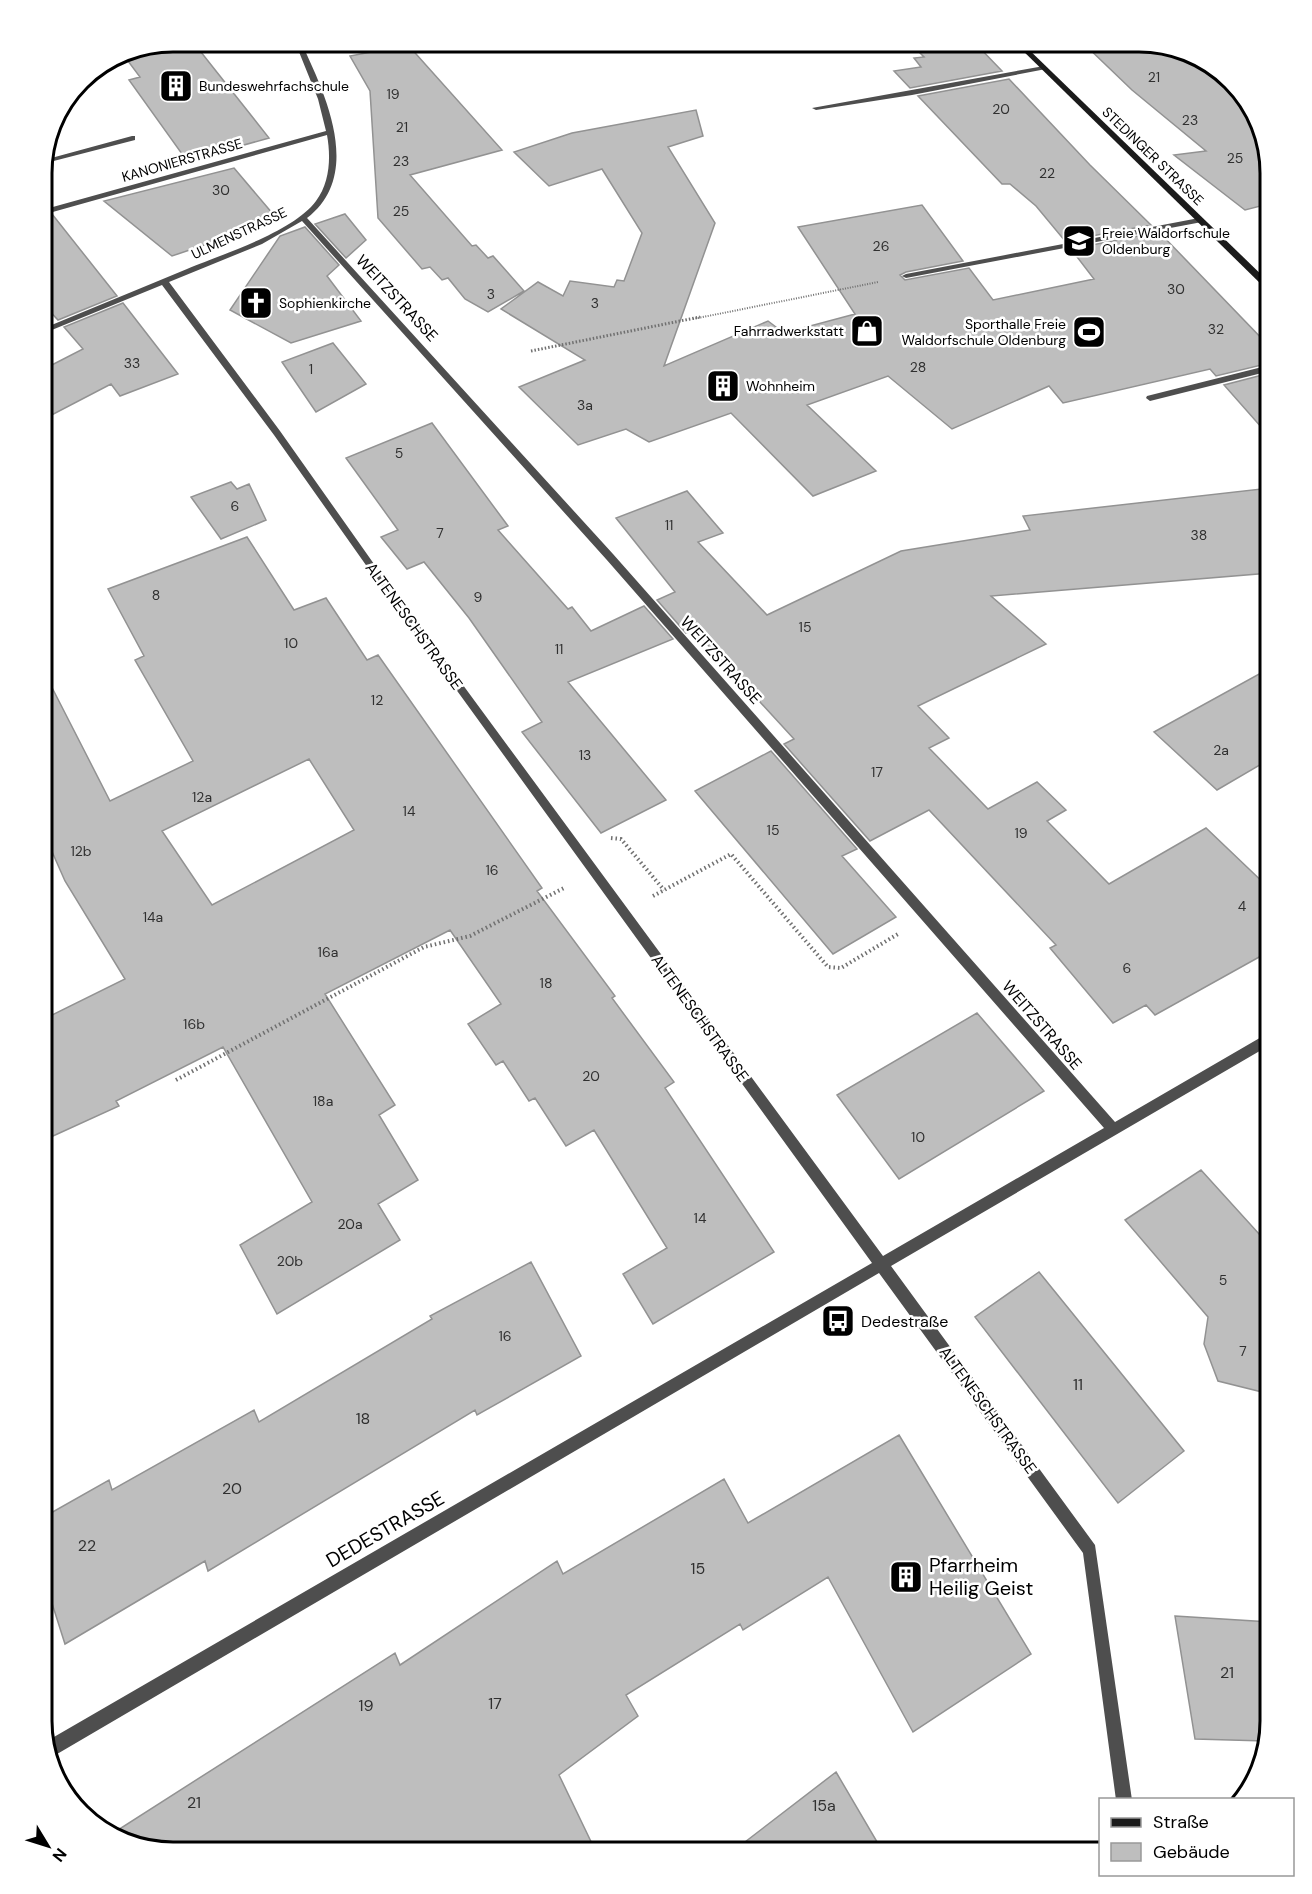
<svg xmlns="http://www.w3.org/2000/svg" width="1312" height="1894" font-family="'DM Sans',sans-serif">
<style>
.building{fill:#bebebe;stroke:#929292;stroke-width:1.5;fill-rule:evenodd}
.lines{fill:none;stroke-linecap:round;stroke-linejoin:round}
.path-far2{stroke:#707070;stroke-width:2;stroke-dasharray:1 1.5;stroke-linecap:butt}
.path-far1{stroke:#707070;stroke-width:3;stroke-dasharray:1.5 2;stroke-linecap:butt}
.path{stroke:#707070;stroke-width:4;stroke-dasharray:1.5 3;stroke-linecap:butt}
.lane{fill:#4e4e4e;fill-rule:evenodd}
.street{fill:#4e4e4e;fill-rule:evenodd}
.secondary{fill:#1b1b1b;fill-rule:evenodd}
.labels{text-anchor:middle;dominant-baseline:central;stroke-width:5;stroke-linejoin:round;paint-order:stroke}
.number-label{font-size:14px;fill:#303030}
.far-poi-label{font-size:14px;fill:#000;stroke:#fff;text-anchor:start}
.far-street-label{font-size:14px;fill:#000;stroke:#fff}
.street-label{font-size:16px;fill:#000;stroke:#fff}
.poi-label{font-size:16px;fill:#000;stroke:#fff;text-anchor:start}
.near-number-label{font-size:16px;fill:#303030}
.near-street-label{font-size:20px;fill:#000;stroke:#fff}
.near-poi-label{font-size:20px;fill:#000;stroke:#fff;text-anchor:start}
.rim{fill:none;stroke:#000;stroke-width:3}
</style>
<rect width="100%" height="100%" fill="#fff"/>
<path class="building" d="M173 42H193L269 138 187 161 129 80 140 77 122 53Z
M909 42H974L1002 71 910 88 894 71 921 67 914 58 924 57Z
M1082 42H1147L1211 64 1253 108 1270 173V206L1268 204 1245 210 1174 155 1206 151 1132 90Z
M408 45 502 150 410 175 472 246 476 245 488 258 493 256 524 291 488 312 465 299 448 278 442 280 430 267 422 269 378 218 370 91 350 56Z
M1009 79 1090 165 1151 225 1065 241 1036 206 1010 184H1002L918 96Z
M696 110 703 136 668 147 715 223 664 366 768 321 784 333 855 314 798 227 922 205 963 261 906 272 900 275 905 280 969 268 993 300 1094 279 1071 249 1159 232 1267 344 1270 351V363L1216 376 1210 369 1063 403 1049 386 952 429 888 376 807 405 876 471 813 496 731 413 649 442 626 429 578 445 519 387 585 360 501 309 538 282 563 296 570 281 614 287 617 280 624 281 642 233 602 169 549 186 514 152 572 133Z
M234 168 278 220 172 256 104 201Z
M52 214 117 296 58 320 42 303V217Z
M345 214 366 240 346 258 315 224Z
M305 227 339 265 327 276 361 321 291 343 230 310 280 236Z
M123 303 178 374 120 396 111 384 42 420V370L83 349 64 327Z
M333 343 366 384 316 412 282 362Z
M1270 373V437L1224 385Z
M432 423 508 526 498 530 568 609 572 607 591 631 644 606 673 639 568 682 666 800 601 833 522 732 542 722 469 618 424 562 407 569 381 537 398 530 346 458Z
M231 482 237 489 249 484 266 520 221 539 191 497Z
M1270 488V573L991 596 1046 644 918 706 949 738 929 748 988 809 1037 782 1066 810 1047 821 1109 884 1206 828 1270 889V951L1155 1015 1146 1005 1113 1023 1050 948 1056 945 929 810 870 841 784 744 794 739 694 630 686 633 657 600 675 592 616 518 687 491 723 533 698 542 767 615 901 551 1030 530 1023 516Z
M247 537 294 610 326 598 367 660 378 655 542 888 537 891 615 996 612 998 674 1082 665 1088 774 1252 653 1324 623 1274 667 1248 594 1130 566 1146 535 1098 529 1101 503 1061 496 1065 468 1024 501 1004 450 930 325 994 395 1105 379 1115 418 1180 378 1204 400 1240 277 1314 240 1245 312 1202 223 1047 116 1101 119 1106 42 1141V1020L125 979 65 881 42 829V668L110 801 193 761 135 660 144 656 108 589ZM309 759 354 830 212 905 162 831Z
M1270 668V759L1217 790 1154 732Z
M771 751 857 849 842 856 896 917 833 954 695 791Z
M977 1013 1044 1091 899 1179 837 1095Z
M1201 1170 1270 1246V1394L1218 1381 1204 1344 1208 1317 1125 1220Z
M531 1262 581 1356 477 1415 475 1410 208 1571 205 1561 65 1644 42 1572V1518L109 1480 112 1490 254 1410 259 1422 432 1319 430 1316Z
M1039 1272 1184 1451 1118 1503 975 1317Z
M899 1435 1031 1654 913 1732 828 1577 743 1630 740 1624 626 1695 638 1716 559 1775 596 1852H165L110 1835 395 1653 400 1665 557 1561 563 1574 724 1479 748 1523Z
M1175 1616 1270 1622V1721L1265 1741 1195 1739Z
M836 1772 883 1852H732Z"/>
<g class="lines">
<path class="path-far2" d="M693 319 878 282"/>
<path class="path-far1" d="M531 351 700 317"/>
<path class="path" d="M611 838 621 839 664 890
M653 896 731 854 828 967 841 968 898 934
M176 1080 424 947 470 936 566 887"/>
<path class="lane" d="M1044 66 1046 67V69L912 95 816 110 812 108Z
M132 136H135V140L42 164 44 160Z
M1199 218H1202V222L906 278 902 276 906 274Z
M1270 365V371L1150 401 1146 398 1147 396Z"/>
<path class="street" d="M295 42H301C325 94 364 174 307 218L613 554 1115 1122 1270 1032V1045L891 1266 1095 1545 1132 1800H1116L1083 1553 879 1273 52 1757 47 1741 872 1263 368 568 274 435 162 285 42 334V329C90 309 139 289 187 269 223 254 293 232 316 201 330 182 331 157 327 135L42 215V210L326 131 318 99ZM302 221 606 559 1104 1128 883 1256 374 564 280 431 169 282 262 244Z"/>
<path class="secondary" d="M1014 42H1021L1270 283V290H1267Z"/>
</g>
<defs>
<g id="building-square" transform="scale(1.725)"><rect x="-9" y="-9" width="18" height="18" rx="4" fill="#000" stroke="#fff"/><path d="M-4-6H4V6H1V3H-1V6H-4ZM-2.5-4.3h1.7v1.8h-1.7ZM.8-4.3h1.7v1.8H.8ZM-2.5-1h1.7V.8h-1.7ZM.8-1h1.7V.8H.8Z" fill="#fff"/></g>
<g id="school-square" transform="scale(1.725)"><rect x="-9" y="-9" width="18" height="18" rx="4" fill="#000" stroke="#fff"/><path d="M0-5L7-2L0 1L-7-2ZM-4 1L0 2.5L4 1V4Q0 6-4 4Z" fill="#fff"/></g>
<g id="church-square" transform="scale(1.725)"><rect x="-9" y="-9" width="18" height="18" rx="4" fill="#000" stroke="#fff"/><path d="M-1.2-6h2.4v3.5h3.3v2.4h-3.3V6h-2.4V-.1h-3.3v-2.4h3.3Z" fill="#fff"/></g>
<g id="shop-square" transform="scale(1.725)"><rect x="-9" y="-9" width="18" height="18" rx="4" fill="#000" stroke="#fff"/><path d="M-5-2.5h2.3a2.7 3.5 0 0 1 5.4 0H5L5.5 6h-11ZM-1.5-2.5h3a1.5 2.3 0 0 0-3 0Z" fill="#fff"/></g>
<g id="stadium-square" transform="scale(1.725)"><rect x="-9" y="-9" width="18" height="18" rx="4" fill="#000" stroke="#fff"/><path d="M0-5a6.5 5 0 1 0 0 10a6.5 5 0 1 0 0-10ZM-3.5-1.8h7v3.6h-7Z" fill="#fff"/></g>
<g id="bus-square" transform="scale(1.725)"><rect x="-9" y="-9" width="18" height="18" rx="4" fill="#000" stroke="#fff"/><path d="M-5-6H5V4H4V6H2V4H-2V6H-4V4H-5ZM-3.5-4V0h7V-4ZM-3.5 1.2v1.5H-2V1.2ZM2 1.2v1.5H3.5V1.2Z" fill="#fff"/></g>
</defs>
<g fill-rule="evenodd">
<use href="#building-square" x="176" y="86"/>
<use href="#school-square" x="1079" y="241"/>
<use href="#church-square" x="256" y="303"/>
<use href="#shop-square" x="867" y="331"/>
<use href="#stadium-square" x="1089" y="332"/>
<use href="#building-square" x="723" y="386"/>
<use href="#bus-square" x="838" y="1321"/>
<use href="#building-square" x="906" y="1577"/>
</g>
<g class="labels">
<g class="number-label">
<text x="1154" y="77">21</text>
<text x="393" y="94">19</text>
<text x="1001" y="109">20</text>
<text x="1190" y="120">23</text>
<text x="402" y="127">21</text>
<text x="1235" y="158">25</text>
<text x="401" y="161">23</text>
<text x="1047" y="173">22</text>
<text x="221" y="190">30</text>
<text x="401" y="211">25</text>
<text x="881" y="246">26</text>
<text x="1176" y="289">30</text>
<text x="491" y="294">3</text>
<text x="595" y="303">3</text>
<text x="1216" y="329">32</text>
<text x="132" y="363">33</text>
<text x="918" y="367">28</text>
<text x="311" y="369">1</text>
<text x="585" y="405">3a</text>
<text x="399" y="453">5</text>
<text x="235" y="506">6</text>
<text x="669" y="525">11</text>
<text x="440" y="533">7</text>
<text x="1199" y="535">38</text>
<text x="156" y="595">8</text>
<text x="478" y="597">9</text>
<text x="805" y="627">15</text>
<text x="291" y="643">10</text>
<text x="559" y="649">11</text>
<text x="377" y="700">12</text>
<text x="1221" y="750">2a</text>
<text x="585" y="755">13</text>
<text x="877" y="772">17</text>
<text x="202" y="797">12a</text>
<text x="409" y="811">14</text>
<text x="773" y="830">15</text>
<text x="1021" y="833">19</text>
<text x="81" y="851">12b</text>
<text x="492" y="870">16</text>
<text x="1242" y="906">4</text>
<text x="153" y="917">14a</text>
<text x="328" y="952">16a</text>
<text x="1127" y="968">6</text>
<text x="546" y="983">18</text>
<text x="194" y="1024">16b</text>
<text x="591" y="1076">20</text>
<text x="323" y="1101">18a</text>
<text x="918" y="1137">10</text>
<text x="700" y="1218">14</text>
<text x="350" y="1224">20a</text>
<text x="290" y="1261">20b</text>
<text x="1223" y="1280">5</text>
<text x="505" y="1336">16</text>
<text x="1243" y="1351">7</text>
</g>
<g class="far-poi-label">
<text x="199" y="86">Bundeswehrfachschule</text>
<text x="1102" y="233">Freie Waldorfschule<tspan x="1102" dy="16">Oldenburg</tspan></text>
<text x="279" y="303">Sophienkirche</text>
<text x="1066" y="324" text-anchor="end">Sporthalle Freie<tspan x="1066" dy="16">Waldorfschule Oldenburg</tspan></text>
<text x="844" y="331" text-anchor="end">Fahrradwerkstatt</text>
<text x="746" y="386">Wohnheim</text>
</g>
<g class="far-street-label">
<text transform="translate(1153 156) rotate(44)">STEDINGER STRASSE</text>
<text transform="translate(182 160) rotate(-16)">KANONIERSTRASSE</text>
<text transform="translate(239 233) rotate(-25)">ULMENSTRASSE</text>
</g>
<g class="street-label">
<text transform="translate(397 298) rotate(47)">WEITZSTRASSE</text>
<text transform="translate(414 626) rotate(54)">ALTENESCHSTRASSE</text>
<text transform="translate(721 660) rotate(48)">WEITZSTRASSE</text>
<text transform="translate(700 1018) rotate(54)">ALTENESCHSTRASSE</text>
<text transform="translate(1042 1025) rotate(49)">WEITZSTRASSE</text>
<text transform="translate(988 1410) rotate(54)">ALTENESCHSTRASSE</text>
</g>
<g class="poi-label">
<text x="861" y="1321">Dedestraße</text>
</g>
<g class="near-number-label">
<text x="1078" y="1384">11</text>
<text x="363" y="1418">18</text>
<text x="232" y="1488">20</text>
<text x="87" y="1545">22</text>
<text x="698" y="1568">15</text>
<text x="1227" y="1672">21</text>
<text x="495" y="1703">17</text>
<text x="366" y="1705">19</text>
<text x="194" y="1802">21</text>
<text x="824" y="1805">15a</text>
</g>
<g class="near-street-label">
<text transform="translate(385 1529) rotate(-30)">DEDESTRASSE</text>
</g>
<g class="near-poi-label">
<text x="929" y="1565">Pfarrheim<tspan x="929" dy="23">Heilig Geist</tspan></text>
</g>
</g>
<path d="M0 0H1312V1894H0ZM173 52H1139A121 121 0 0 1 1260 173V1721A121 121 0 0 1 1139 1842H173A121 121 0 0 1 52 1721V173A121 121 0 0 1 173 52Z" fill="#fff" fill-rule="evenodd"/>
<path class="rim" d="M173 52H1139A121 121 0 0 1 1260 173V1721A121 121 0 0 1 1139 1842H173A121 121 0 0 1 52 1721V173A121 121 0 0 1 173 52Z"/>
<rect x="1099" y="1798" width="195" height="78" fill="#ffffff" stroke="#999999" stroke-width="1.5"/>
<rect x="1111" y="1818" width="30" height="9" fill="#1b1b1b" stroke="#999999" stroke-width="1.5"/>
<text x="1153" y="1828" font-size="18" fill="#000000">Straße</text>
<rect x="1111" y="1843" width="30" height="18" fill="#bebebe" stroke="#999999" stroke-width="1.5"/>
<text x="1153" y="1858" font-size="18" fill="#000000">Gebäude</text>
<g transform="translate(48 1846) rotate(128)" stroke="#ffffff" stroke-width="4.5" paint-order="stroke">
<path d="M0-4.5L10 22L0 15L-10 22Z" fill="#000000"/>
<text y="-9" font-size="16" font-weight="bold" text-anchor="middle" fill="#000000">N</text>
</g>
</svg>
